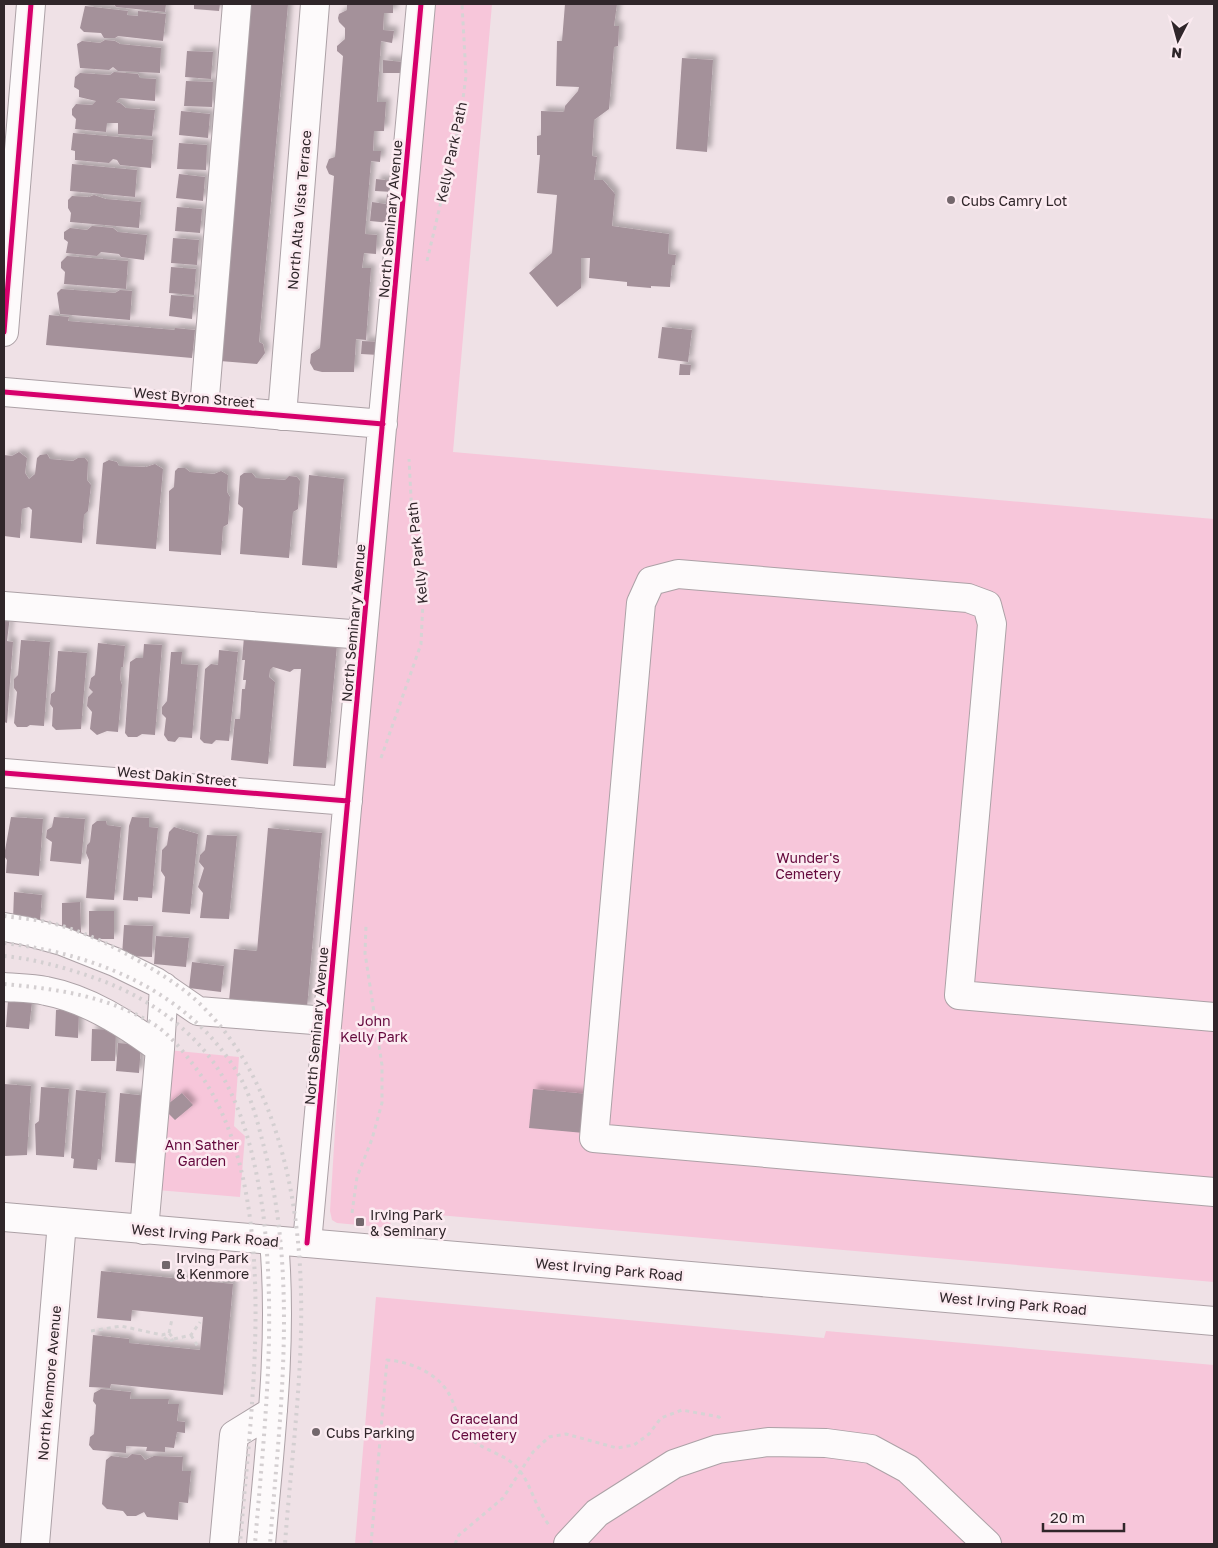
<svg xmlns="http://www.w3.org/2000/svg" width="1218" height="1548" font-family="'Golos Text',sans-serif">
<style>
.green{fill:#f7c6da}
.building{fill:#a4919a;filter:url(#shadow)}
.lines{fill:none;stroke-linecap:round;stroke-linejoin:round}
.minor-casing{stroke:#aca1a6;stroke-width:30}
.major-casing{stroke:#aca1a6;stroke-width:30}
.path{stroke:#d6d3d4;stroke-width:3;stroke-dasharray:4 4;stroke-linecap:butt}
.minor{stroke:#fdfafb;stroke-width:28}
.major{stroke:#fdfafb;stroke-width:28}
.rail{stroke:#d4cfd1;stroke-width:4;stroke-dasharray:2.5 5;stroke-linecap:butt}
.cycleway-casing{stroke:#fcebf1;stroke-width:8}
.cycleway{stroke:#d6006c;stroke-width:5}
.poi-dot{fill:#73676c;stroke:#fcebf1;stroke-width:2}
.labels{text-anchor:middle;dominant-baseline:central;stroke-width:5;stroke-linejoin:round;paint-order:stroke}
.street-label{font-size:14px;fill:#30262a;stroke:#fcebf1}
.poi-label{font-size:14px;fill:#30262a;stroke:#fcebf1;text-anchor:start}
.park-label{font-size:14px;fill:#63083c;stroke:#fcebf1}
</style>
<defs>
<filter id="shadow"><feDropShadow dx="4.5" dy="-4.5" stdDeviation="2.5" flood-color="#0004"/></filter>
</defs>
<rect width="100%" height="100%" fill="#efe1e6"/>
<path class="green" d="M432 4H492L453 452 1214 519V1282L392 1211 390 1228 337 1223 332 1220 330 1211 341 1035Z
M168 1050 239 1057 234 1126 245 1136 240 1197 157 1190Z
M376 1297 824 1338 826 1331 1214 1365V1544H355Z"/>
<path class="building" d="M114 4H166L165 12 116 7Z
M194 4H220L219 11 194 9Z
M242 4H288L259 342 263 344 265 353 257 364 220 361Z
M347 4H393V13H384L383 30 394 31 392 43 381 41 377 102H386L384 131H374L373 151H381L380 162 371 161 365 234 377 235 376 254 364 253 362 268H371L366 340 356 339 354 372H322L314 370 310 363 311 354 320 348 334 176 329 174 326 167 329 159 335 157 343 56 337 51V46L345 39V28L339 22 338 18 339 14 347 10Z
M565 4H617L614 26H619L618 46 614 47 609 109 594 120 592 156 597 157 594 180H603L615 194 612 226 669 234 668 254 676 255 675 265H672L670 287 651 286V288L627 286V282L589 278 590 258H581V288L557 307 529 273 552 253 557 195 537 193 540 155H537V136L541 135V111L564 112 565 106 578 91 579 87 556 86 557 41H562Z
M85 6 128 11 127 15 138 16V11L166 14 163 41 118 36 115 38H104L101 33 84 32 80 28Z
M105 40 115 41 120 44 161 48 160 73 118 71 113 67 109 70 80 68 77 44 82 41 100 43Z
M187 51 213 52 211 79 185 77Z
M682 58 713 60 707 152 676 149Z
M383 60 403 62 402 73H383Z
M114 72 138 74 140 78 156 79 155 101 120 98 116 102 120 103 126 108 155 110 152 136 118 134V123H107L106 132 75 129 76 119 72 115V109L76 104 92 105 96 101 79 97V90L74 87 75 77 80 73 110 75Z
M186 81 213 82 212 107 184 106Z
M181 111 210 114 208 138 179 135Z
M73 133 153 140 151 168 120 165 117 160 113 159 109 163 75 160V151L71 150Z
M179 143 207 145 206 170 177 169Z
M72 164 137 170 135 197 70 191Z
M179 174 205 177 203 201 176 198Z
M376 179 394 181 393 192 375 191Z
M387 194H394L391 223 370 221 372 202 386 204Z
M94 195 106 199 141 202 139 228 70 222 71 213 68 208V200L72 196 89 197Z
M177 207 202 209 200 233 175 231Z
M92 226 113 228 118 232 147 235 144 260 121 257 119 254 101 252 97 256 66 253 68 242 64 239V232L70 228 87 230Z
M173 238 199 240 197 265 171 263Z
M67 256 128 261 126 289 64 284 65 272 61 268V262Z
M171 267 196 269 194 295 169 293Z
M61 289 115 293 120 290 132 291 130 320 60 314 57 293Z
M171 295 194 297 192 319 169 316Z
M49 315 69 317 68 321 175 330V328L195 330 192 358 46 345Z
M662 327 692 330 688 362 658 358Z
M362 341 380 342 379 355 361 354Z
M680 364 691 365 690 375H679Z
M19 452 27 458 25 473 29 479 35 474 37 458 40 455 47 454 50 459 73 461 78 458H85L88 462 87 480 91 485 88 511 84 515 82 543 30 538 32 510 29 507 22 509 20 538 4 536V455L12 456Z
M109 460 117 462 119 466 146 467 155 464 163 469 156 549 96 544 103 463Z
M178 468H185L190 472 214 474 221 471 228 475 227 492 230 497 228 524 223 527 221 555 169 551V491L174 487 175 471Z
M244 473H252L256 478 285 480 289 476 297 477 300 481 298 509 293 512 289 558 240 554 243 508 238 504 240 476Z
M309 475 344 479 337 568 302 565Z
M4 615 10 616 7 641 13 642 7 723 4 722Z
M244 637 337 645 326 768 293 766 301 669H294L290 672 273 667 270 670 269 677 275 682 268 764 231 760 235 719H240L242 689H245L246 680H243L245 660H242Z
M21 640 50 642 44 726 30 725 27 727H17L14 723 17 692 14 688V679L18 675Z
M98 643 125 646 123 667H121L120 679 122 685 118 732 107 731 97 735 90 729 92 712 87 706 88 697 93 692 89 688 91 678 95 675Z
M144 644 162 645 155 735 142 734 137 737H128L125 733 130 662 136 658H143Z
M219 650 238 652 229 741 216 740 212 744 204 743 200 739 205 669 211 664 218 665Z
M58 651 87 653 81 729 56 730 52 726 53 708 50 704 51 694 55 691Z
M171 652H182L181 664 198 665 192 738 179 737 175 742 168 741 164 735 166 718 162 714V707L167 701Z
M11 817 43 819 39 876 6 873 7 860 4 856Z
M54 817 85 819 81 864 50 861 52 842 46 838 47 830 52 827Z
M132 817 149 818V827L158 828 152 898 138 897V901L123 900 129 826Z
M97 821H106L107 825 121 827 114 900 86 898 89 860 86 853 87 845 90 842 92 825Z
M174 827 198 834 190 914 162 912 165 877 161 871 162 850 167 845 169 832Z
M268 828 322 833 307 1008 229 1001 234 949 257 951Z
M207 835 237 836 229 919 200 918 203 893 198 887 204 868 199 862 200 855 205 850Z
M14 892 42 895 40 921 13 920Z
M80 902 81 932 62 933V903Z
M89 911H114V939H89Z
M124 925 153 926 152 957 122 956Z
M156 936 189 938 186 967 154 964Z
M192 962 224 966 221 992 189 988Z
M8 1000 32 1002 29 1029 6 1027Z
M56 1010H79L78 1038 55 1036Z
M92 1029 116 1030 115 1061H91Z
M118 1043 141 1045 139 1073 116 1071Z
M4 1084 31 1086 27 1155 4 1156Z
M41 1087 69 1089 64 1157 36 1155 35 1124 39 1121Z
M533 1089 588 1094 584 1133 529 1128Z
M76 1090 106 1093 101 1160 98 1159 97 1170 73 1168 74 1159 71 1158Z
M120 1093 148 1096 143 1164 115 1162Z
M182 1093 193 1105 175 1120 163 1108Z
M101 1271 233 1284 223 1395 111 1384 110 1388 89 1387 93 1335 129 1339V1343L200 1350 203 1317 132 1310 131 1321 97 1318Z
M101 1389 131 1392 130 1399H169L168 1404H179L177 1421 185 1422V1433L177 1432 174 1448 165 1447V1452L146 1451 147 1447 126 1446V1453L93 1450 89 1445 90 1437 94 1434 96 1405 93 1401 94 1393Z
M132 1454 141 1455 145 1460 154 1456 183 1457 182 1471H191L188 1503 179 1502 178 1520 147 1517 144 1512 136 1516H127L123 1511 107 1509 102 1504 106 1460 111 1456 127 1458Z"/>
<g class="lines">
<g class="minor-casing">
<path id="minor" d="M4 332 31 4
M4 392 383 424
M204 409 237 4
M282 416 315 4
M4 606 363 635
M4 773 348 801
M4 927 26 931 62 941 115 962 156 982 198 1011 327 1021
M4 987C18 988 33 988 46 991 88 999 127 1024 160 1049L144 1230
M1214 1017 959 995 992 624 987 605 968 598 678 574 651 581 641 603 594 1138 1214 1192
M160 1049 164 987
M307 1243 421 4
M35 1544 62 1222
M224 1544 234 1435 273 1411
M261 1544C270 1443 283 1342 274 1241
M568 1544 597 1513 674 1464 718 1449 768 1442 826 1443 871 1449 908 1469 987 1544"/>
</g>
<g class="major-casing">
<path id="major" d="M4 1217 1214 1321"/>
</g>
<path class="path" d="M427 261 460 121 466 76 462 4
M381 758 421 644 423 600 413 536 409 459
M352 1213 357 1177 372 1139 382 1103V1065L365 953 366 925
M91 1331 121 1326 162 1335 169 1333 174 1339 169 1342 162 1335
M169 1333 172 1319
M191 1335 198 1347
M174 1339 191 1335 200 1322
M371 1544 387 1360C413 1362 442 1375 452 1400 457 1411 459 1426 467 1435 481 1451 507 1453 520 1471 532 1487 536 1509 549 1525
M455 1544 459 1535 503 1498 533 1452 549 1437 566 1434 617 1448 634 1445 649 1434 661 1418 682 1410 719 1417 722 1421"/>
<use href="#minor" class="minor"/>
<use href="#major" class="major"/>
<path class="rail" d="M4 916C18 918 33 919 47 922 78 929 110 944 137 960 161 974 185 988 204 1008 276 1080 299 1195 301 1293 303 1376 291 1461 285 1544
M4 943C98 954 193 993 241 1079 253 1101 259 1128 265 1151 298 1281 280 1413 270 1544
M4 956C34 959 63 967 92 977 142 994 191 1026 220 1072 245 1114 256 1164 263 1212 277 1325 264 1432 255 1544
M4 984C57 989 109 996 155 1025 169 1034 182 1050 192 1063 286 1182 251 1402 240 1544"/>
<g class="cycleway-casing">
<path id="cycleway" d="M4 332 31 4
M4 392 383 424
M4 773 348 801
M307 1243 421 4"/>
</g>
<use href="#cycleway" class="cycleway"/>
</g>
<g class="poi-dot">
<circle cx="951" cy="200" r="5"/>
<rect x="355" y="1217" width="10" height="10" rx="2.5"/>
<rect x="161" y="1260" width="10" height="10" rx="2.5"/>
<circle cx="316" cy="1432" r="5"/>
</g>
<g class="labels">
<g class="street-label">
<text transform="translate(451 152) rotate(-78)">Kelly Park Path</text>
<text transform="translate(299 210) rotate(-85)">North Alta Vista Terrace</text>
<text transform="translate(390 219) rotate(-85)">North Seminary Avenue</text>
<text transform="translate(194 397) rotate(5)">West Byron Street</text>
<text transform="translate(417 553) rotate(-96)">Kelly Park Path</text>
<text transform="translate(353 623) rotate(-85)">North Seminary Avenue</text>
<text transform="translate(177 776) rotate(5)">West Dakin Street</text>
<text transform="translate(316 1026) rotate(-85)">North Seminary Avenue</text>
<text transform="translate(205 1235) rotate(5)">West Irving Park Road</text>
<text transform="translate(609 1269) rotate(5)">West Irving Park Road</text>
<text transform="translate(1013 1303) rotate(5)">West Irving Park Road</text>
<text transform="translate(49 1383) rotate(-85)">North Kenmore Avenue</text>
</g>
<g class="poi-label">
<text x="961" y="200">Cubs Camry Lot</text>
<text x="370" y="1214">Irving Park<tspan x="370" dy="16">&amp; Seminary</tspan></text>
<text x="176" y="1257">Irving Park<tspan x="176" dy="16">&amp; Kenmore</tspan></text>
<text x="326" y="1432">Cubs Parking</text>
</g>
<g class="park-label">
<text x="808" y="857">Wunder's<tspan x="808" dy="16">Cemetery</tspan></text>
<text x="374" y="1020">John<tspan x="374" dy="16">Kelly Park</tspan></text>
<text x="202" y="1144">Ann Sather<tspan x="202" dy="16">Garden</tspan></text>
<text x="484" y="1418">Graceland<tspan x="484" dy="16">Cemetery</tspan></text>
</g>
</g>
<rect width="1218" height="1548" fill="none" stroke="#30262a" stroke-width="10"/>
<g transform="translate(1178 40) rotate(186)" stroke="#fcebf1" stroke-width="4" paint-order="stroke">
<path d="M0-4L9 19L0 12L-9 19Z" fill="#30262a"/>
<text y="-8" font-size="14" font-weight="bold" text-anchor="middle" fill="#30262a">N</text>
</g>
<path d="M1043 1523v8h81v-8" fill="none" stroke="#30262a" stroke-width="2.5"/>
<text x="1050" y="1523" font-size="15" fill="#30262a" stroke="#fcebf1" stroke-width="4" paint-order="stroke">20 m</text>
</svg>
